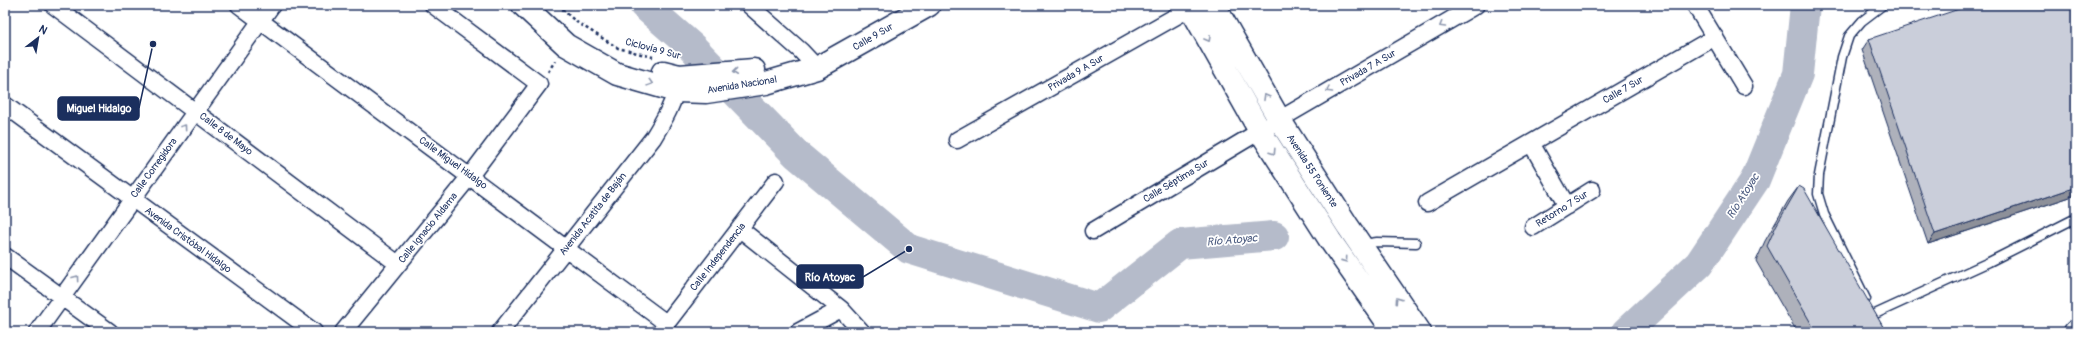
<svg xmlns="http://www.w3.org/2000/svg" width="2081" height="337" font-family="Pangolin,sans-serif">
<style>
.lines{fill:none;stroke-linecap:round;stroke-linejoin:round}
.river{stroke:#b5bbca;stroke-width:30}
.service-casing{stroke:#1b2f5e;stroke-width:11}
.minor-casing{stroke:#1b2f5e;stroke-width:19}
.secondary-casing{stroke:#1b2f5e;stroke-width:25}
.path{stroke:#1b2f5e;stroke-width:2.5;stroke-dasharray:3 3;stroke-linecap:butt}
.service{stroke:#fff;stroke-width:8}
.minor{stroke:#fff;stroke-width:16}
.secondary{stroke:#fff;stroke-width:22}
.wall{fill:#aeb1bb;stroke:#1b2f5e}
.shaded-wall{fill:#8d9099;stroke:#1b2f5e}
.building{fill:#caceda;stroke:#1b2f5e}
.oneway{stroke:#8d97ae}
.labels{text-anchor:middle;dominant-baseline:central;stroke-width:3.5;stroke-linejoin:round;paint-order:stroke}
.street-label{font-size:10px;fill:#1b2f5e;stroke:#fff}
.water-label{font-size:11px;font-style:italic;fill:#49597e;stroke:#fff}
.leader{fill:none;stroke:#1b2f5e;stroke-width:1.5}
.callout-dot{fill:#1b2f5e;stroke:#fff;stroke-width:1.5}
.callout{fill:#1b2f5e;stroke:#1b2f5e;stroke-width:1.5}
.callout-label{font-size:11px;text-anchor:middle;font-weight:bold;fill:#fff}
</style>
<rect width="100%" height="100%" fill="#fff"/>
<filter id="ink" filterUnits="userSpaceOnUse"><feTurbulence type="fractalNoise" baseFrequency=".025" numOctaves="2"/><feDisplacementMap in="SourceGraphic" scale="8" xChannelSelector="R" yChannelSelector="G"/><feConvolveMatrix kernelMatrix="1 2 1 2 8 2 1 2 1" color-interpolation-filters="sRGB"/></filter>
<g filter="url(#ink)">
<g class="lines">
<path class="river" d="M644 5 692 47 797 155 909 249 1099 308 1180 244 1274 236
M1626 332 1699 264 1755 180 1798 74 1805 5"/>
<g class="service-casing">
<path id="service" d="M1363 244 1377 242 1416 243
M1866 299 1824 214 1818 194 1819 175 1842 57 1849 36 1862 21 1883 5
M1873 315 1989 262 2076 218"/>
</g>
<g class="minor-casing">
<path id="minor" d="M53 5 398 264
M239 5 666 323
M749 5 801 51 817 68
M1695 5 1744 86
M5 105 314 332
M957 140 1196 5
M1531 143 1567 206
M1427 203 1715 37
M1533 227 1592 190
M740 229 841 309 862 332
M1093 231 1260 131 1476 5
M5 256 110 332
M37 332 272 5
M343 332 470 176 539 84 433 5
M500 332 653 138C664 120 675 102 678 80
M660 332 776 181
M798 332 841 309"/>
</g>
<g class="secondary-casing">
<path id="secondary" d="M523 5 566 45 617 74 676 91 706 92 766 83 817 68 929 5
M1189 5 1260 131 1330 240 1394 332
M1214 5 1279 119 1347 225 1420 332
M663 72 679 76 754 70
M2075 332 2076 331"/>
</g>
<path class="path" d="M558 5 575 21 618 48 653 57
M548 72 555 61"/>
<use href="#service" class="service"/>
<use href="#minor" class="minor"/>
<use href="#secondary" class="secondary"/>
</g>
<path class="wall" d="M2076 5V195L1928 244 1862 50 1869 39Z
M1799 186 1886 332H1797L1756 261 1765 241 1788 201Z"/>
<path class="shaded-wall" d="M2076 187V195L1928 244 1935 234Z"/>
<path class="building" d="M1971 5H2076V187L1935 234 1869 39Z
M1799 186 1804 189 1886 332H1816L1767 246 1776 226Z"/>
<defs><path id="oneway-chevron" d="M-2-3.5L2.5 0L-2 3.5" fill="none" stroke-width="1.6" stroke-linecap="round" stroke-linejoin="round"/></defs>
<g class="oneway">
<use href="#oneway-chevron" transform="translate(1442 25) rotate(150)"/>
<use href="#oneway-chevron" transform="translate(1208 39) rotate(61)"/>
<use href="#oneway-chevron" transform="translate(735 72) rotate(174)"/>
<use href="#oneway-chevron" transform="translate(650 83) rotate(16)"/>
<use href="#oneway-chevron" transform="translate(1329 90) rotate(150)"/>
<use href="#oneway-chevron" transform="translate(1266 97) rotate(-120)"/>
<use href="#oneway-chevron" transform="translate(184 127) rotate(-54)"/>
<use href="#oneway-chevron" transform="translate(1273 152) rotate(57)"/>
<use href="#oneway-chevron" transform="translate(1345 260) rotate(55)"/>
<use href="#oneway-chevron" transform="translate(76 278) rotate(-54)"/>
<use href="#oneway-chevron" transform="translate(1398 300) rotate(-125)"/>
</g>
</g>
<g class="labels">
<g class="street-label">
<text transform="translate(873 37) rotate(-30)">Calle 9 Sur</text>
<text transform="translate(653 49) rotate(15)">Ciclovía 9 Sur</text>
<text transform="translate(1368 68) rotate(-30)">Privada 7 A Sur</text>
<text transform="translate(1076 73) rotate(-30)">Privada 9 A Sur</text>
<text transform="translate(742 85) rotate(-9)">Avenida Nacional</text>
<text transform="translate(1623 90) rotate(-30)">Calle 7 Sur</text>
<text transform="translate(226 134) rotate(37)">Calle 8 de Mayo</text>
<text transform="translate(453 163) rotate(36)">Calle Miguel Hidalgo</text>
<text transform="translate(154 168) rotate(-54)">Calle Corregidora</text>
<text transform="translate(1312 171) rotate(57)">Avenida 55 Poniente</text>
<text transform="translate(1176 181) rotate(-31)">Calle Séptima Sur</text>
<text transform="translate(1562 209) rotate(-32)">Retorno 7 Sur</text>
<text transform="translate(593 214) rotate(-52)">Avenida Acatita de Baján</text>
<text transform="translate(428 228) rotate(-51)">Calle Ignacio Aldama</text>
<text transform="translate(188 240) rotate(36)">Avenida Cristóbal Hidalgo</text>
<text transform="translate(718 257) rotate(-52)">Calle Independencia</text>
</g>
<g class="water-label">
<text transform="translate(1743 196) rotate(-58)">Río Atoyac</text>
<text transform="translate(1232 240) rotate(-5)">Río Atoyac</text>
</g>
</g>
<path class="leader" d="M153 44L139 108M909 249L863 277"/>
<g class="callout-dot">
<circle cx="153" cy="44" r="4"/>
<circle cx="909" cy="249" r="4"/>
</g>
<g class="callout">
<rect x="58" y="97" width="81" height="23" rx="4"/>
<rect x="797" y="265" width="66" height="23" rx="4"/>
</g>
<g class="callout-label">
<text x="99" y="112">Miguel Hidalgo</text>
<text x="830" y="281">Río Atoyac</text>
</g>
<rect width="2081" height="337" fill="none" stroke="#fff" stroke-width="20"/>
<rect x="10" y="10" width="2061" height="317" fill="none" stroke="#1b2f5e" stroke-width="1.5" filter="url(#ink)"/>
<g transform="translate(38 38) rotate(31)" stroke="#ffffff" stroke-width="3" paint-order="stroke">
<path d="M0-3L7 15L0 10L-7 15Z" fill="#1b2f5e"/>
<text y="-6" font-size="11" font-weight="bold" text-anchor="middle" fill="#1b2f5e">N</text>
</g>
</svg>
